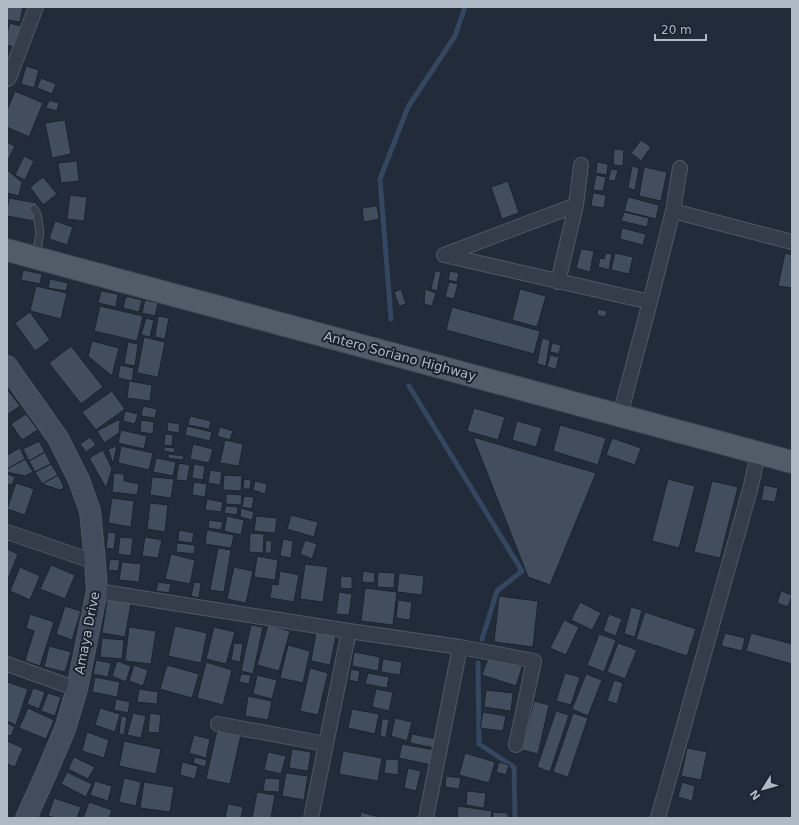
<svg xmlns="http://www.w3.org/2000/svg" width="799" height="825" font-family="'DejaVu Sans',sans-serif">
<style>
.lines{fill:none;stroke-linecap:round;stroke-linejoin:round}
.stream{stroke:#344660;stroke-width:5}
.building{fill:#424e5e;stroke:#1c2430}
.lane-casing{stroke:#4f5864;stroke-width:9}
.street-casing{stroke:#4f5864;stroke-width:16}
.secondary-casing{stroke:#4f5864;stroke-width:22}
.primary-casing{stroke:#3e4652;stroke-width:24}
.lane{stroke:#343d49;stroke-width:7}
.street{stroke:#343d49;stroke-width:14}
.secondary{stroke:#424c5c;stroke-width:20}
.primary{stroke:#525c69;stroke-width:22}
.labels{text-anchor:middle;dominant-baseline:central;stroke-width:4;stroke-linejoin:round;paint-order:stroke}
.street-label{font-size:13px;fill:#afb8c5;stroke:#1a222e}
</style>
<rect width="100%" height="100%" fill="#212b39"/>
<g class="lines">
<path class="stream" d="M391 319 380 179 408 107 455 36 465 7
M409 386 522 571 497 591 482 639
M478 663 479 744 514 767 515 818"/>
</g>
<path class="building" d="M7 7H23L20 22 7 20Z
M10 23 24 27 17 48 7 45V33Z
M26 66 39 70 34 88 21 84Z
M41 78 56 84 52 94 37 88Z
M15 91 43 103 29 137 7 127V110Z
M49 100 59 103 57 111 46 108Z
M65 120 71 154 52 158 45 123Z
M641 140 651 147 641 161 631 153Z
M7 142 15 146 7 162Z
M614 149 624 150 623 166 613 165Z
M24 156 34 161 25 180 15 175Z
M77 161 79 181 61 183 58 163Z
M597 162 608 164 607 175 596 173Z
M632 166 639 168 635 190 628 188Z
M644 167 667 172 661 201 639 196Z
M611 169 618 170 615 181 608 180Z
M7 170 22 182 19 196 7 193Z
M596 175 606 177 603 191 593 190Z
M43 177 57 194 43 205 30 187Z
M508 181 519 213 502 219 491 187Z
M593 193 606 195 604 208 591 206Z
M70 195 87 197 84 221 67 219Z
M628 197 659 205 656 219 624 211Z
M9 198 37 203 34 221 7 216V210Z
M377 206 379 219 364 222 362 208Z
M624 212 649 218 647 227 621 221Z
M55 221 73 227 67 245 49 239Z
M622 228 646 234 643 245 620 239Z
M581 249 594 251 590 272 576 268Z
M606 253 612 254 609 270 598 267 600 258 604 259Z
M615 253 633 257 629 274 611 270Z
M785 253 792 255V288L778 286Z
M23 270 42 274 40 284 21 280Z
M435 271 441 272 437 291 431 289Z
M450 271 459 273 457 282 448 280Z
M50 279 68 283 66 291 48 288Z
M449 282 458 284 454 299 445 297Z
M36 286 67 293 61 319 30 311Z
M401 289 406 304 399 306 394 292Z
M425 289 436 293 432 306 424 304Z
M520 289 546 296 537 327 512 320Z
M101 291 118 294 116 307 98 303Z
M126 296 142 300 139 312 123 308Z
M145 300 158 303 155 316 142 313Z
M100 306 143 316 137 341 94 331Z
M452 307 540 331 534 354 446 330Z
M598 309 607 311 605 317 597 315Z
M30 312 50 340 35 351 15 323Z
M158 316 169 318 165 339 155 337Z
M146 318 154 320 150 337 141 335Z
M144 337 165 342 158 377 137 373Z
M542 338 550 340 546 366 537 364Z
M92 341 119 348 112 376 88 356Z
M128 342 138 344 135 366 124 364Z
M552 343 561 345 559 354 550 352Z
M71 346 103 387 81 404 49 363Z
M550 355 559 357 556 369 547 367Z
M120 365 134 368 132 381 118 378Z
M129 381 152 385 150 401 127 398Z
M7 389 20 406 7 415Z
M112 391 125 409 96 430 82 412Z
M143 406 157 409 155 418 141 416Z
M474 408 505 417 498 440 467 431Z
M125 411 138 414 135 424 123 421Z
M26 414 38 430 22 440 11 424Z
M190 416 211 421 209 429 188 425Z
M120 419 119 433 104 443 97 431Z
M141 420 154 422 153 434 140 432Z
M517 421 542 428 536 447 512 440Z
M168 422 180 424 179 433 167 431Z
M560 425 606 438 598 465 553 451Z
M187 426 212 432 210 441 185 435Z
M220 427 233 431 230 440 217 436Z
M121 430 147 436 144 449 118 443Z
M165 434 173 435 172 446 164 445Z
M90 437 96 445 86 452 80 444Z
M473 437 596 473 550 585 528 577Z
M612 438 641 448 635 465 606 455Z
M225 440 243 444 239 466 220 463Z
M39 441 45 452 29 461 23 449Z
M193 444 213 449 209 463 190 459Z
M117 446 113 464 108 449Z
M121 446 153 453 149 470 118 463Z
M164 447 175 448 174 453 164 451Z
M20 448 25 459 7 469V455Z
M103 450 112 469 106 488 89 458Z
M45 452 51 464 35 472 29 461Z
M168 454 184 456 183 460 168 458Z
M156 458 176 462 173 476 153 472Z
M25 459 33 472 25 476 7 472V469Z
M179 463 190 465 187 481 176 480Z
M51 464 58 475 42 484 35 472Z
M194 464 205 466 203 480 192 478Z
M210 470 222 472 220 485 208 483Z
M114 473 124 474V481L139 484 137 495 112 492Z
M7 474 15 477 12 485 7 484Z
M58 475 64 487 60 490 42 484Z
M224 475 242 476 241 491 223 490Z
M152 477 174 479 171 498 150 495Z
M244 479 251 480 250 489H243Z
M668 479 695 486 679 548 652 541Z
M255 481 267 484 265 494 253 490Z
M712 481 738 487 720 558 694 552Z
M194 482 207 484 205 497 192 495Z
M16 483 34 489 25 515 7 509Z
M764 485 778 488 775 502 761 500Z
M226 494 242 495 241 505 226 504Z
M244 496 254 497 252 509 242 507Z
M112 498 134 501 131 527 108 523Z
M207 499 223 502 221 512 205 510Z
M150 503 168 505 165 532 147 529Z
M226 506 238 507 237 515 224 513Z
M241 508 254 512 252 520 240 517Z
M291 515 318 522 314 537 287 529Z
M227 516 244 520 241 535 224 531Z
M256 516 277 518 275 533 254 531Z
M209 520 223 522 221 530 208 528Z
M179 530 194 533 192 543 178 541Z
M207 530 234 535 231 548 205 544Z
M108 532 116 533 114 549 106 548Z
M250 533 264 534 263 553 249 552Z
M120 537 133 538 131 556 118 554Z
M145 537 162 540 158 558 142 556Z
M283 539 293 541 291 558 280 556Z
M266 540 272 541 271 553H265Z
M305 540 317 544 312 559 300 554Z
M177 543 195 545 194 554 176 552Z
M218 548 231 550 224 592 210 590Z
M7 549 18 554 8 579H7Z
M171 554 195 560 190 584 165 579Z
M257 556 278 560 275 580 254 577Z
M110 559 120 560 118 571 108 570Z
M122 562 141 564 139 582 119 580Z
M305 564 328 567 323 602 300 599Z
M51 565 75 575 65 599 40 589Z
M20 567 40 576 30 600 10 591Z
M234 567 253 571 246 603 227 599Z
M280 571 299 575 294 602 270 598 272 584 278 585Z
M363 571 375 573 374 583 362 582Z
M378 572 395 573 394 588 377 587Z
M399 573 424 576 422 595 397 592Z
M341 576 352 577V589L340 588Z
M158 582 171 584 169 593 156 591Z
M194 582 201 583 199 598 191 596Z
M365 588 397 592 393 625 361 621Z
M781 591 792 595 788 607 777 603Z
M339 592 352 594 349 615 336 614Z
M108 594 132 598 125 637 102 633Z
M499 596 538 601 533 647 494 642Z
M398 600 412 602 410 620 396 618Z
M580 602 601 613 592 630 571 620Z
M65 606 81 611 72 640 56 634Z
M631 607 642 610 635 637 624 634Z
M645 612 696 629 687 656 636 639Z
M30 614 54 622 40 666 25 661 34 631 26 628Z
M609 614 622 619 616 636 603 631Z
M564 620 579 627 566 655 550 648Z
M251 625 263 627 253 674 241 671Z
M268 625 290 631 279 671 257 665Z
M175 626 207 633 201 663 168 656Z
M129 627 156 631 151 664 125 661Z
M214 627 235 632 226 664 206 659Z
M316 632 336 636 330 665 311 661Z
M725 633 745 638 742 651 721 646Z
M751 633 792 644V664L746 651Z
M599 634 616 640 604 672 587 665Z
M102 638 124 640 122 659 100 657Z
M234 643 243 644 240 662 231 660Z
M618 643 637 650 625 679 607 672Z
M288 645 310 651 303 683 280 678Z
M49 646 71 652 65 672 44 667Z
M354 652 380 657 378 671 352 666Z
M489 656 522 667 516 686 482 675Z
M383 659 402 662 400 675 381 672Z
M96 660 111 663 108 677 93 674Z
M117 661 131 666 126 682 112 676Z
M206 662 232 670 223 705 197 698Z
M134 665 148 670 143 686 129 681Z
M167 665 199 674 192 698 160 689Z
M310 668 328 673 318 715 300 711Z
M351 669 360 671 358 682 349 680Z
M368 673 389 677 387 688 365 684Z
M565 673 580 677 571 705 556 701Z
M241 674 251 675 249 684 239 682Z
M586 674 602 680 588 716 572 709Z
M257 675 277 680 272 699 253 694Z
M95 677 120 682 117 697 92 692Z
M614 680 623 683 617 704 607 701Z
M7 682 28 689 16 725 7 721Z
M33 688 45 692 39 709 27 704Z
M139 689 158 692 157 704 137 702Z
M376 689 393 692 389 711 372 707Z
M486 690 513 693 511 711 484 707Z
M48 693 61 697 55 716 41 711Z
M248 696 272 701 268 720 245 716Z
M116 699 130 702 128 713 114 710Z
M534 701 549 705 538 754 522 750Z
M28 708 54 720 46 739 19 728Z
M100 708 120 714 115 732 95 725Z
M352 709 379 714 375 734 348 728Z
M556 711 569 715 550 772 537 767Z
M483 712 506 716 503 731 480 728Z
M133 713 146 716 141 738 127 735Z
M150 713 161 715 159 733 148 732Z
M573 713 588 718 568 777 553 772Z
M121 716 127 717 124 735 119 734Z
M395 718 412 722 407 741 391 736Z
M382 719H389L386 738 380 736Z
M7 723 15 727 11 736 7 735Z
M217 730 241 735 230 784 206 779Z
M87 732 109 740 104 758 82 751Z
M412 734 437 739 435 748 410 743Z
M194 735 210 739 206 758 189 753Z
M7 741 23 748 15 767 7 764Z
M124 741 161 749 156 774 119 766Z
M402 744 434 750 431 765 399 758Z
M687 748 707 752 701 780 681 776Z
M292 749 311 752 308 771 289 768Z
M343 751 382 758 378 781 339 774Z
M268 752 286 756 281 774 264 770Z
M465 753 495 762 489 783 459 775Z
M74 757 95 767 88 779 68 769Z
M195 757 207 760 205 767 193 763Z
M386 759 399 760 398 775 384 773Z
M182 762 198 766 195 779 180 775Z
M499 762 509 765 506 775 496 772Z
M408 768 421 771 416 791 404 788Z
M67 772 92 784 86 797 61 784Z
M286 773 308 776 304 800 282 796Z
M446 776 461 778 459 789 445 787Z
M124 778 141 782 136 806 119 802Z
M265 778 280 779 279 792 263 791Z
M95 781 112 786 108 801 90 795Z
M144 782 174 787 170 812 140 808Z
M682 782 695 786 692 801 678 797Z
M467 791 486 793 484 808 466 805Z
M257 792 275 795 271 818H252Z
M54 798 81 807 77 818H55L48 816Z
M89 802 112 810 109 818H83Z
M228 804 243 807 241 818H225Z
M458 806 492 811 491 818H457Z
M361 812 382 818H360Z
M493 812 508 813V818H493Z"/>
<g class="lines">
<g class="lane-casing">
<path id="lane" d="M34 209 37 214 40 233 36 255"/>
</g>
<g class="street-casing">
<path id="street" d="M7 79 9 78 36 7
M576 205 444 255 650 302
M673 211 792 242
M558 282 576 205 581 165
M620 415 650 302 673 211 680 168
M7 532 95 562
M97 591 349 631 460 647 534 661 516 745
M7 664 77 689
M218 724 326 744
M311 818 349 631
M426 818 460 647
M658 818 751 486 758 453"/>
</g>
<g class="secondary-casing">
<path id="secondary" d="M7 366 58 438 79 480 90 511 95 562 97 591 90 625 77 689 65 729 46 774 26 818"/>
</g>
<g class="primary-casing">
<path id="primary" d="M7 250 792 462"/>
</g>
<use href="#lane" class="lane"/>
<use href="#street" class="street"/>
<use href="#secondary" class="secondary"/>
<use href="#primary" class="primary"/>
</g>
<g class="labels">
<g class="street-label">
<text transform="translate(400 356) rotate(15)">Antero Soriano Highway</text>
<text transform="translate(87 633) rotate(-79)">Amaya Drive</text>
</g>
</g>
<rect width="799" height="825" fill="none" stroke="#afb8c5" stroke-width="16"/>
<g transform="translate(763 789) rotate(233)" stroke="#1a222e" stroke-width="3" paint-order="stroke">
<path d="M0-3L7 15L0 10L-7 15Z" fill="#afb8c5"/>
<text y="-6" font-size="11" font-weight="bold" text-anchor="middle" fill="#afb8c5">N</text>
</g>
<path d="M655 34v6h51v-6" fill="none" stroke="#afb8c5" stroke-width="2"/>
<text x="661" y="34" font-size="12" fill="#afb8c5" stroke="#1a222e" stroke-width="3" paint-order="stroke">20 m</text>
</svg>
